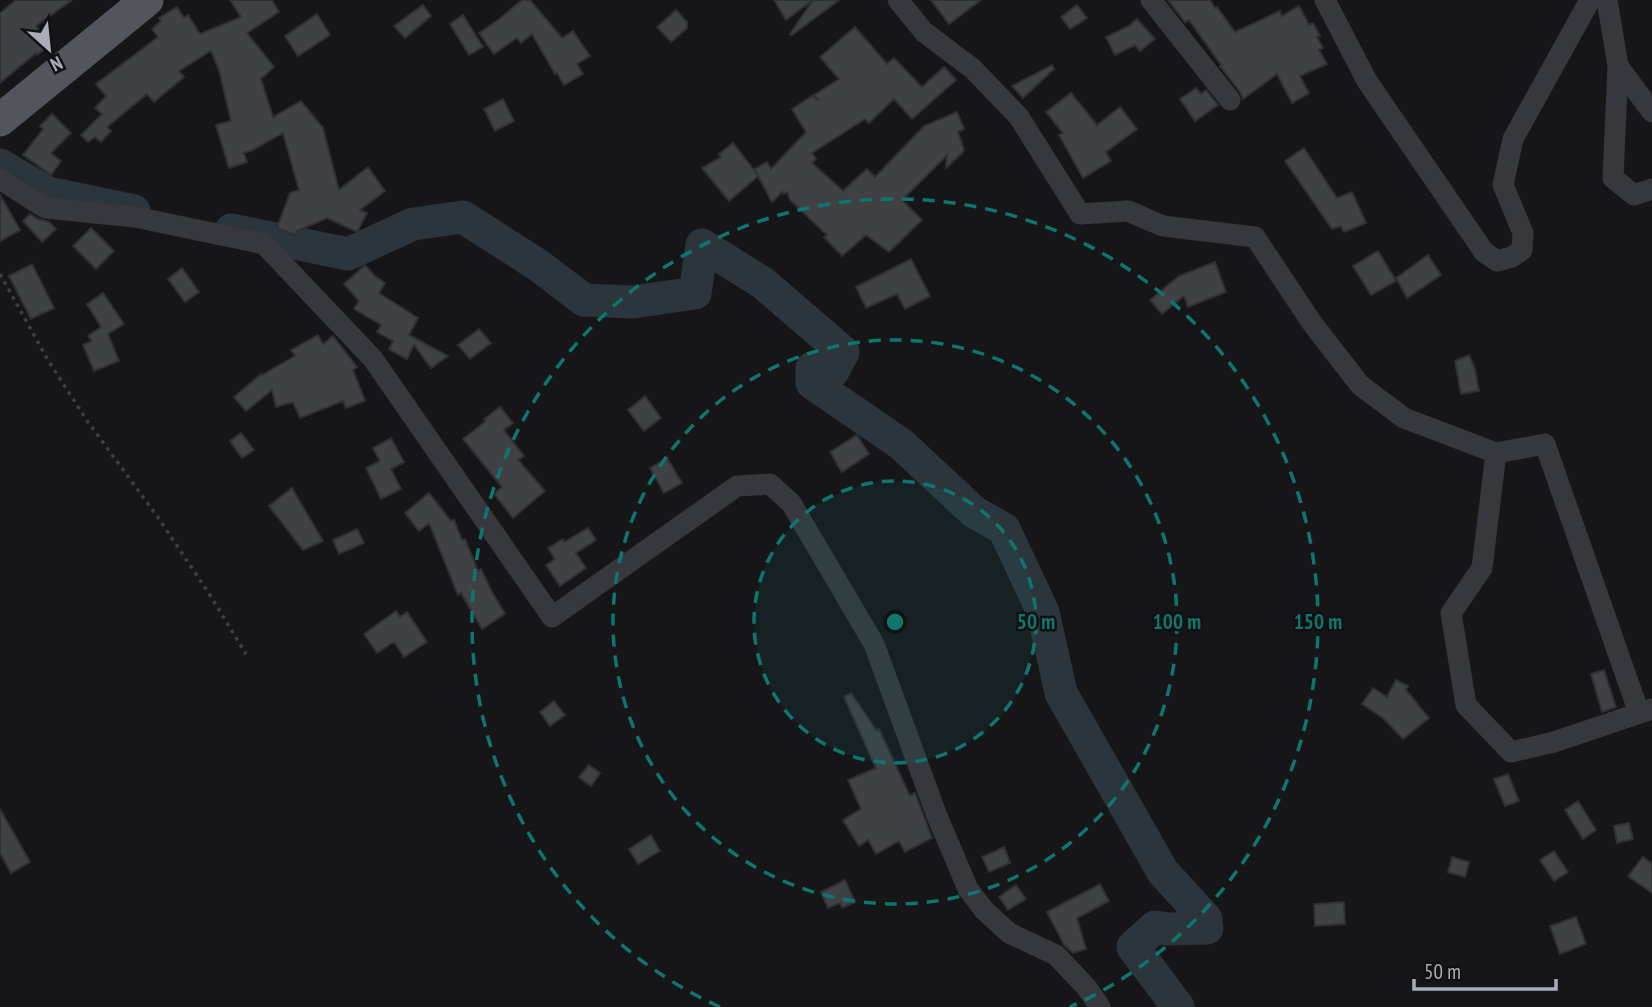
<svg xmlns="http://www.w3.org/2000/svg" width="1652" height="1007" font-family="'PT Sans Narrow',sans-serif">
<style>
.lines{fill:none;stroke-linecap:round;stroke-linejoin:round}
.river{stroke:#2c353c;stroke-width:33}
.building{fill:#404145;stroke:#303034;stroke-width:2}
.path{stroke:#3d3f44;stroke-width:3.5;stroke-dasharray:3.5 5;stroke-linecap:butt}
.street{stroke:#37383d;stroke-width:21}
.primary{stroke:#53555c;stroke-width:33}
.ring{fill:none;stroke:#0f766e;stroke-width:3.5;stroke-dasharray:12 9}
.centre{fill:#0f766e;stroke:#111113;stroke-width:3.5}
.ring-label{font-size:21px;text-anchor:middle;font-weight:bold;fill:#0f766e;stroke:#111113;stroke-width:5;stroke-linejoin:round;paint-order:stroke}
</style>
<rect width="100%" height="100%" fill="#161618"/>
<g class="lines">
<path class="river" d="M0 165 48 193 134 211
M231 230 348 254 413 224 463 217 538 265 584 300 633 302 695 293 702 245 763 283 843 352 833 371 812 368V383L901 444 974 512 1004 529 1043 612 1061 693 1163 872 1206 919 1207 928 1168 929 1155 927 1133 947 1178 1007"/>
</g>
<path class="building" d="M16 0H72L36 26 50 45 37 55 36 53 0 83V13Z
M230 0H272L279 12 247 33 274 67 261 79 273 117 301 101 323 128 339 190 368 167 385 191 360 210 367 213 357 232 327 218 297 231 295 235 277 228 290 193 299 190 283 133 253 150 244 153 247 162 229 168 216 125 231 121 219 70 211 51 179 71 184 77 154 102 147 94 107 127 111 131 101 142 95 137 88 142 81 135 102 114 95 108 106 96 96 84 158 37 152 29 161 21 159 18 177 7 184 18 188 15 200 34 241 17Z
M522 0H530L562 38 573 31 590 56 577 64 583 74 564 85 557 73 555 74 532 34 521 43 517 38 494 54 479 33 498 20Z
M774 0H839L792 35 790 34 813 0 786 20Z
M931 0H981L949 24Z
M1168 0H1210L1215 8 1217 7 1235 32 1280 11 1282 16 1299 6 1309 25 1313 23 1320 36 1317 37 1323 48 1319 50 1327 64 1300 76 1309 93 1292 103 1277 74 1243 99 1240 92 1220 66 1221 65 1189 20 1185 22Z
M423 5 431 16 405 38 394 26Z
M1077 5 1087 18 1070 29 1061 17Z
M676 10 687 22V28L671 42 657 27Z
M317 14 330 35 298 56 285 36Z
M463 15 483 47 469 55 450 24Z
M1137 19 1155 39 1140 51 1135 45 1115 55 1106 37 1129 26Z
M855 27 887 64 894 58 922 87 944 67 956 80 912 119 894 99 869 123 865 119 812 153 816 159 812 163 843 191 867 169 875 177 924 126 957 112 964 129 958 132 964 150 962 153 946 168 947 155 902 200 922 220 889 252 866 235 842 256 824 237 827 235 790 200 787 192 784 194 782 192 772 202 758 176 729 201 702 168 721 157 719 154 733 143 758 175 754 169 767 162 771 169 806 132 792 109 812 96 818 100 814 95 839 79 820 57Z
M1052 65 1054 69 1023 98 1012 86Z
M1196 88 1201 94 1206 90 1218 105 1195 121 1180 99Z
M1071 93 1097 125 1120 107 1137 129 1106 152 1111 161 1083 178 1059 135 1063 133 1046 112Z
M503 99 514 121 495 131 484 109Z
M52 114 71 133 51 153 61 161 51 175 23 155 43 129 40 126Z
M1304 148 1337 198 1352 192 1366 223 1344 232 1341 226 1332 229 1285 161Z
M0 195 20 230 0 241Z
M30 214 38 219 49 222 56 229 42 242 23 221Z
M91 228 114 251 96 269 73 246Z
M1378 251 1396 281 1371 295 1353 266Z
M1428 255 1441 275 1407 298 1396 278Z
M911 259 930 296 905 309 897 294 866 308 856 287Z
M1215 262 1226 292 1188 307 1184 296 1162 314 1150 300 1179 276Z
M32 264 54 308 31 319 9 276Z
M365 265 376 277 385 283 379 293 418 318 409 335 448 356 431 368 414 345 407 359 389 349 393 341 377 332 381 325 354 309 359 301 344 284Z
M182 268 199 292 185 302 168 279Z
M103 293 124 324 108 334 119 361 94 371 83 345 92 341 88 336 101 327 87 304Z
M479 329 491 343 470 359 458 345Z
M318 335 323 344 333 336 357 367 353 370 365 401 346 408 343 401 300 418 293 402 276 407 272 390 246 411 234 397 261 374 262 375 295 356 291 350Z
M1469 355 1475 369 1479 391 1461 394 1455 361Z
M645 396 661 418 644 431 628 410Z
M500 407 513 423 504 430 524 456 518 460 545 491 513 518 494 494 502 487 463 439 486 421 484 419Z
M241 433 254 450 242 458 230 441Z
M857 435 869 454 842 472 830 452Z
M391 438 404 462 391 469 401 489 381 499 366 468 380 461 373 448Z
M667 458 682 483 664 493 650 468Z
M292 488 323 541 303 550 269 506Z
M429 493 451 521 454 520 462 540 465 539 478 571 481 569 492 592 505 614 482 629 461 593 458 595 429 523 419 531 405 513Z
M588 528 596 540 576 553 586 568 560 586 546 565 555 559 548 548 563 539 564 542Z
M357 529 364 543 339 554 333 540Z
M396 611 400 617 407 612 427 642 404 657 394 642 377 653 364 634Z
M1604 670 1616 707 1602 712 1591 674Z
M1396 680 1408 686 1406 690 1429 718 1403 739 1383 718 1362 704 1373 688 1387 697Z
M851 693 876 730 879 729 910 796 915 793 932 838 905 852 899 841 876 854 868 840 859 846 843 820 861 809 848 780 876 768 844 697Z
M554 701 565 715 550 726 540 712Z
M589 765 600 773 591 786 579 777Z
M1508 774 1519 801 1505 806 1494 779Z
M1578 801 1596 830 1583 839 1565 810Z
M0 809 30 862 11 873 0 853Z
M1629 823 1633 839 1617 843 1614 826Z
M651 835 660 851 638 864 629 849Z
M1004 847 1010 863 989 872 982 857Z
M1554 851 1568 872 1554 881 1540 860Z
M1452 857 1469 862 1465 877 1448 872Z
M1643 857 1652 864V893L1628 876Z
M845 880 855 902 842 908 840 903 828 908 821 892Z
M1100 884 1109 901 1077 918 1086 949 1073 953 1064 945 1047 912Z
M1016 885 1026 899 1008 910 999 897Z
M1344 902 1345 924 1315 926 1314 904Z
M1576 917 1586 944 1560 954 1550 926Z"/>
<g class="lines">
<path class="path" d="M0 274 49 362 88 422 157 516 208 592 246 654"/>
<path class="street" d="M898 0 924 32 973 69 1019 117 1080 214 1128 211 1163 226 1255 237 1312 323 1360 385 1404 418 1496 453 1482 568 1451 613 1466 705 1511 752 1554 742 1652 709
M1151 0 1230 100
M1325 0 1367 81 1484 252 1497 261 1512 257 1522 250 1523 233 1503 185 1513 139 1590 0
M1607 0 1618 66 1652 112
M1618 66 1613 178 1634 195 1652 189
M0 179 45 208 135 217 264 244 373 359 552 617 737 486 770 484 791 503 874 644 937 816 968 889 984 910 1009 933 1056 955 1087 988 1100 1007
M1496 453 1545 444 1639 713"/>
<path class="primary" d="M0 120 147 0"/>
</g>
<circle cx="895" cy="622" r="141" fill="#0f766e" fill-opacity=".12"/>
<g class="ring">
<circle cx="895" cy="622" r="141"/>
<circle cx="895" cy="622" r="282"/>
<path d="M720 1007A423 423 0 1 1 1070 1007"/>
</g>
<circle cx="895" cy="622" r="10" class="centre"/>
<g class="ring-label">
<text x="1036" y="629">50 m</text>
<text x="1177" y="629">100 m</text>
<text x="1318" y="629">150 m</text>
</g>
<g transform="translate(49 49) rotate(153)" stroke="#111113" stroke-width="5" paint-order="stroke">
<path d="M0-5L12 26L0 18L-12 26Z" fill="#a8adb8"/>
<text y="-10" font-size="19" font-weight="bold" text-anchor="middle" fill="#a8adb8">N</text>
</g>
<path d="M1414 979v10h142v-10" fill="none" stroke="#a8adb8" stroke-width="3.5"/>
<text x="1424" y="979" font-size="21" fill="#a8adb8" stroke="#111113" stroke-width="5" paint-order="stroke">50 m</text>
</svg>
